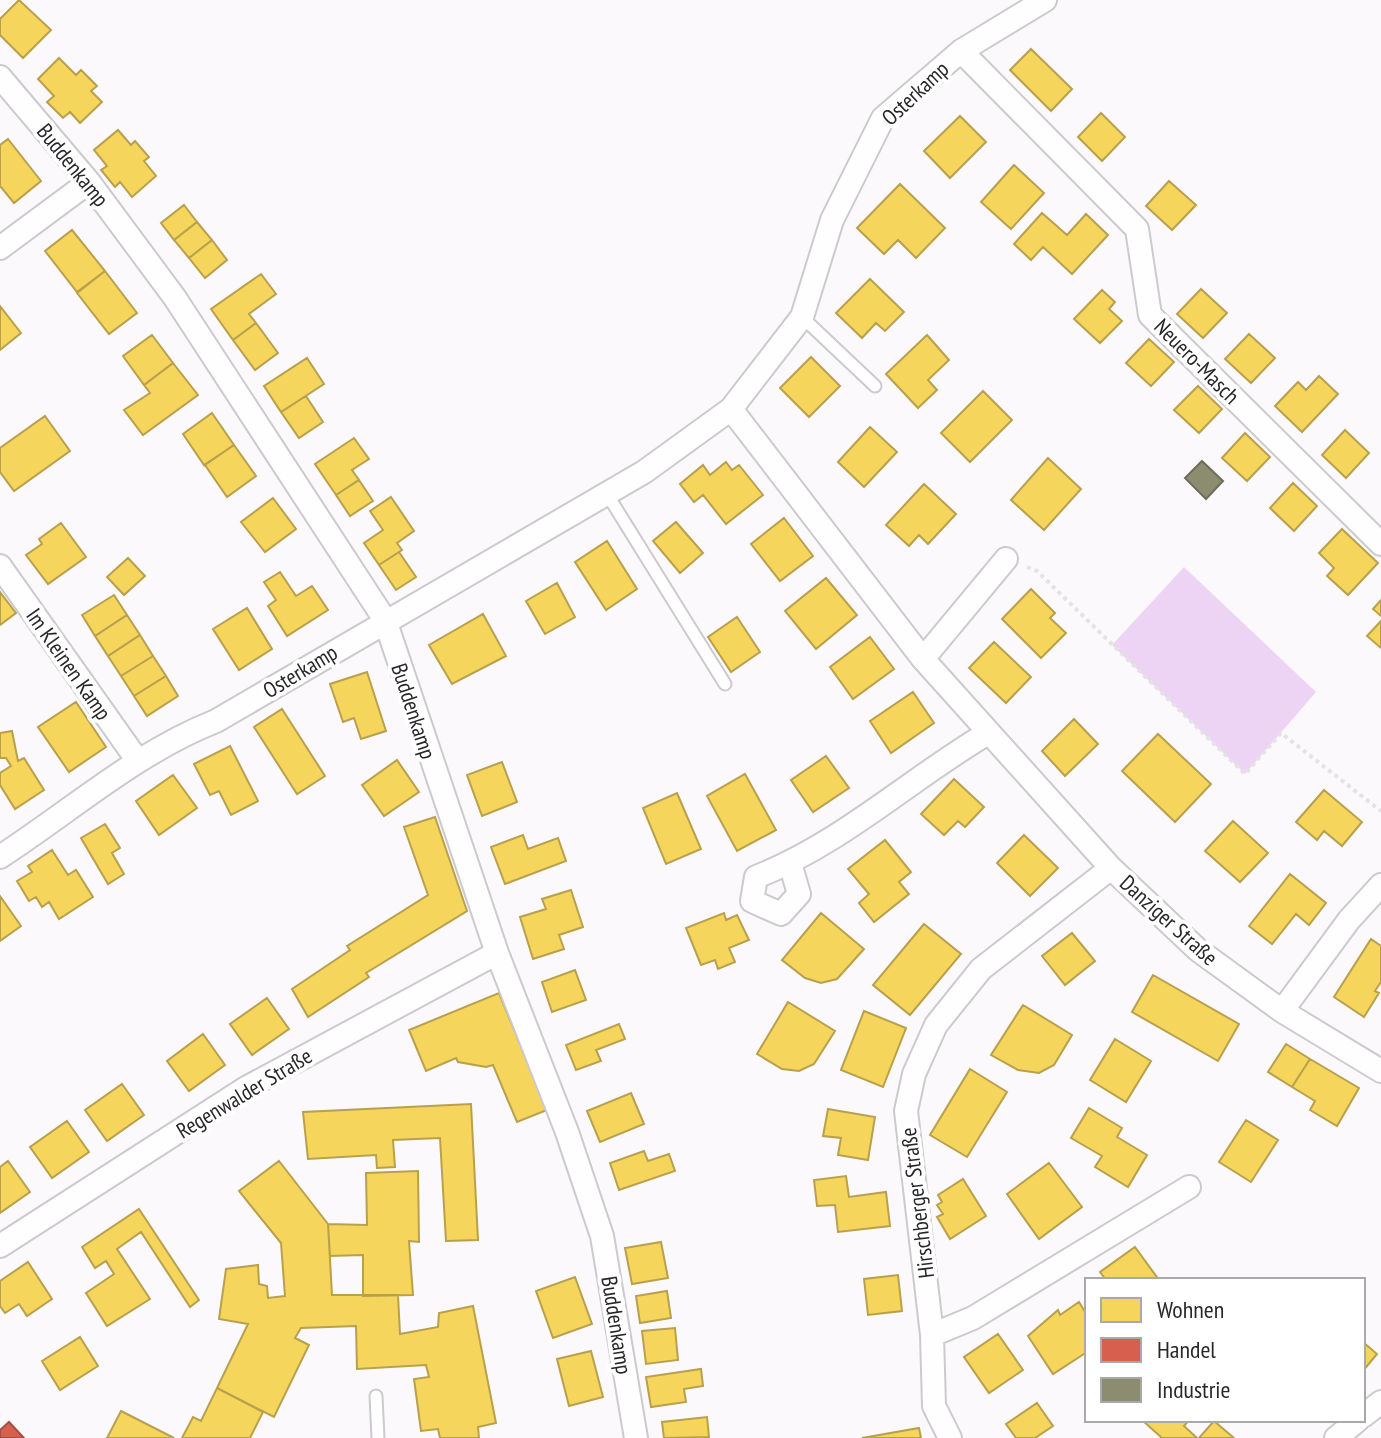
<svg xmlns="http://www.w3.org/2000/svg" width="1381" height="1438" font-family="'PT Sans Narrow',sans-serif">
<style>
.park{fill:#edd4f5}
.homes{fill:#f6d55c;stroke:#b8a04d;stroke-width:2}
.shops{fill:#d6604d;stroke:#a24f42;stroke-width:2}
.industry{fill:#8c8c6e;stroke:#6e6d5a;stroke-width:2}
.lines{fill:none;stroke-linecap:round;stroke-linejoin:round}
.lane-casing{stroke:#cccacd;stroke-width:15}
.street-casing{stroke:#cccacd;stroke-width:26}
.path{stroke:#e3e2e4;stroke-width:4;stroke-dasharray:4 4;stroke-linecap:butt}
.lane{stroke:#fffeff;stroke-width:11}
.street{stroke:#fffeff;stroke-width:22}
.labels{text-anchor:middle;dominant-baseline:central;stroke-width:8;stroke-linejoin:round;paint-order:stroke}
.street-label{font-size:22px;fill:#29262a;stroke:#fff}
</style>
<rect width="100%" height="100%" fill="#fcf9fd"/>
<path class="park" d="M1184 567 1316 692 1245 774 1112 645Z"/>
<path class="homes" d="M19 0 51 30 23 58 0 35V19Z
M1031 49 1072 89 1051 111 1010 70Z
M59 58 76 75 81 70 97 86 91 91 102 102 80 123 70 112 63 118 47 102 54 96 38 79Z
M1101 113 1125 137 1102 161 1078 137Z
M960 116 986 142 950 178 924 151Z
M118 130 131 145 135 141 149 157 144 161 156 176 132 197 120 182 115 187 101 170 107 166 94 150Z
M8 139 41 181 14 203 0 186V145Z
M1014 165 1044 193 1011 229 981 202Z
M1169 181 1196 205 1172 230 1146 206Z
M900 184 945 228 916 258 898 240 884 254 857 228Z
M184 205 197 222 174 240 161 223Z
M1042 213 1067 235 1086 214 1108 235 1072 274 1043 247 1031 260 1014 244Z
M197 222 212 240 189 258 174 240Z
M72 230 105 271 77 292 45 251Z
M212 240 227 260 205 278 189 258Z
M105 271 137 313 109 334 77 293Z
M261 274 276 294 249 314 256 323 233 340 211 309Z
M870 279 904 312 885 331 876 323 862 338 836 313Z
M1201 289 1227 313 1203 338 1177 314Z
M1102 290 1115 302 1109 309 1122 321 1100 343 1074 319Z
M0 306 21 333 0 350Z
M256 323 278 353 255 370 233 340Z
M1249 334 1275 358 1251 383 1225 359Z
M152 335 173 363 144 385 123 356Z
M927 335 949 360 928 380 937 390 918 408 886 374Z
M1149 339 1174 362 1151 386 1126 363Z
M811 357 840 386 809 417 780 388Z
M307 358 324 384 281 412 264 386Z
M173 363 198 395 143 435 124 410 150 393 144 385Z
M1319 376 1338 394 1302 432 1275 406 1298 382 1306 390Z
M1198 386 1222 409 1199 433 1174 410Z
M983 391 1012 420 970 462 941 433Z
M306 396 323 422 299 438 281 412Z
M212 413 234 445 204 465 183 434Z
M45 416 70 451 14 491 0 472V448Z
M870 427 897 452 864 487 838 462Z
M1345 430 1369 453 1346 478 1322 455Z
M1245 433 1270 457 1247 481 1222 458Z
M354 438 369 459 352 470 359 480 336 495 315 464Z
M234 445 256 476 227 497 205 465Z
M1048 458 1081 489 1044 530 1011 500Z
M726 462 732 470 739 465 763 495 726 524 703 495 694 502 680 484 703 465 710 475Z
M359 480 373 501 350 516 336 495Z
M1293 483 1317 506 1294 531 1270 508Z
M924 484 956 514 928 544 919 535 909 546 886 525Z
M391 497 414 531 397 543 402 550 379 565 364 543 383 530 370 511Z
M273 498 296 529 265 552 241 522Z
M784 518 813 556 780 581 751 544Z
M676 522 703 553 680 573 653 541Z
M61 523 86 557 48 584 26 555 42 544 39 539Z
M1342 529 1378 563 1348 595 1327 576 1334 568 1319 553Z
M607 541 637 589 606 610 575 562Z
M399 552 416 577 396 590 379 565Z
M128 558 145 576 124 595 107 577Z
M280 572 296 596 312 586 328 610 287 636 268 606 276 600 264 582Z
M826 578 857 615 816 649 785 611Z
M557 583 575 617 545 634 526 601Z
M1031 589 1055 613 1050 618 1066 633 1041 658 1002 619Z
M0 592 16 613 0 625Z
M114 595 127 615 95 636 82 615Z
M1381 600V616L1373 609Z
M247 608 272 649 239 670 213 629Z
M483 614 506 656 452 684 429 645Z
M127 615 140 635 108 656 95 636Z
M737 617 760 652 731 672 708 637Z
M1381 621V648L1367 636Z
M140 635 153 656 121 676 108 656Z
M870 637 894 669 853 699 830 667Z
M994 642 1031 677 1006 703 969 668Z
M153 656 166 676 134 696 121 676Z
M367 672 386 731 361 739 354 718 343 722 330 684Z
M166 676 178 696 147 716 134 696Z
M913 692 934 723 891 753 870 721Z
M76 702 106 747 69 772 38 727Z
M282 709 325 776 297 794 254 727Z
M1074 719 1098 744 1065 776 1042 751Z
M12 731 18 761 24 758 44 790 15 809 0 785V773L11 766 6 758H0V733Z
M1158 734 1211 784 1175 822 1122 771Z
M230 746 258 801 231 815 219 791 210 795 194 764Z
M826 756 849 788 813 812 791 780Z
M397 760 419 792 384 816 362 785Z
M502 762 517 802 482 816 467 775Z
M745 774 776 830 737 851 707 796Z
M173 775 197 808 159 835 136 801Z
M954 779 984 807 965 827 958 821 944 835 921 814Z
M1324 790 1362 822 1342 846 1324 831 1317 840 1296 822Z
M677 793 701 849 666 864 643 808Z
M435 817 467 911 366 973 369 977 308 1017 292 989 350 950 347 946 428 895 404 827Z
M1233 821 1268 853 1240 882 1205 851Z
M105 824 120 848 112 853 124 874 108 884 81 838Z
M523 835 528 849 558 838 566 861 505 884 491 847Z
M1024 835 1058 868 1030 896 997 863Z
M885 840 911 872 899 882 909 894 874 922 859 903 869 894 848 869Z
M52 850 68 875 76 870 93 897 59 919 49 902 42 907 36 897 29 901 17 881 32 872 28 866Z
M1290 874 1326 903 1309 925 1296 914 1272 944 1249 926Z
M571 890 583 927 559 935 564 949 533 959 520 917 546 909 542 899Z
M0 896 21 926 0 941Z
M724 913 726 920 737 915 749 940 729 948 735 962 718 969 715 960 701 965 686 928Z
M821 913 864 949 837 979 821 983 805 978 782 960Z
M924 924 961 954 910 1015 873 985Z
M1072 933 1095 961 1065 985 1042 956Z
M1371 939 1381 946V982L1375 991 1379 993 1364 1017 1334 997Z
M575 970 586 1000 552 1012 542 982Z
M1153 975 1239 1024 1218 1061 1132 1012Z
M499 993 547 1110 517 1122 493 1065 486 1067 458 1062 456 1058 426 1071 409 1030Z
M267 998 289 1029 252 1055 230 1024Z
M788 1002 835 1031 814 1064 799 1071 782 1069 757 1054Z
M1023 1005 1072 1035 1054 1065 1039 1073 1018 1070 991 1055Z
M864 1011 906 1028 883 1087 841 1070Z
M619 1024 625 1039 596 1050 601 1061 576 1070 566 1045Z
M203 1034 225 1065 189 1091 167 1061Z
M1115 1039 1151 1061 1126 1102 1090 1080Z
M1286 1044 1310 1059 1292 1087 1268 1072Z
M1310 1059 1359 1088 1337 1126 1310 1110 1315 1101 1292 1087Z
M970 1069 1007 1092 967 1157 930 1135Z
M122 1084 144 1115 107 1141 85 1110Z
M631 1093 644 1124 600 1142 587 1111Z
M471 1104 478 1240 446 1241 440 1138 393 1140 395 1167 377 1168 376 1155 308 1159 303 1112Z
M1089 1108 1122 1128 1117 1137 1147 1155 1128 1187 1095 1167 1102 1156 1071 1138Z
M828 1109 875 1117 868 1160 838 1155 841 1138 823 1136Z
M1246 1120 1278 1140 1251 1182 1219 1162Z
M67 1121 89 1152 52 1178 30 1147Z
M644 1151 648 1161 669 1154 675 1171 619 1190 610 1163Z
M8 1161 30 1192 0 1213V1167Z
M279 1161 328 1224 332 1295H398L400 1334 438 1327 439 1313 473 1306 496 1423 478 1427 479 1438H440L438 1429 421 1431 414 1379 429 1377 426 1365 357 1369 356 1326 301 1328 295 1338 309 1345 274 1417 217 1388 248 1324 219 1319 226 1269 258 1265 259 1284 267 1286 268 1298 285 1296 281 1243 239 1191Z
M1049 1163 1082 1207 1039 1239 1007 1194Z
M418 1171 419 1242 409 1241 413 1295 363 1296V1255L330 1256 328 1224 367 1225 366 1173Z
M846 1176 849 1197 886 1192 890 1226 838 1232 835 1205 817 1206 814 1180Z
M963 1179 986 1216 950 1239 937 1217 943 1214 937 1205 942 1202 938 1195Z
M139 1209 199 1300 190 1307 141 1232 117 1249 150 1299 107 1326 86 1293 114 1274 106 1261 95 1268 82 1247Z
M661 1242 668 1278 632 1284 625 1248Z
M1135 1247 1159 1280H1106L1100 1272Z
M28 1262 52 1299 27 1316 19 1304 5 1313 0 1306V1281Z
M898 1275 902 1311 868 1315 864 1279Z
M575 1277 592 1324 553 1338 536 1291Z
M667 1291 671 1318 640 1323 636 1296Z
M1079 1302 1087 1315V1352L1053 1374 1028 1336 1058 1310 1060 1315Z
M675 1328 678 1360 646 1364 642 1331Z
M998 1334 1023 1370 989 1393 964 1357Z
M80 1337 98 1366 60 1390 42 1361Z
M1363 1342 1377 1354 1363 1371Z
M591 1351 603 1397 569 1406 557 1359Z
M701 1369 703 1386 684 1389 686 1402 651 1407 646 1377Z
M217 1388 263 1412 250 1438H182L193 1417 201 1421Z
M1037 1403 1053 1426 1035 1438H1016L1006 1424Z
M121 1411 174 1438H107Z
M707 1417 709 1437 664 1438 662 1422Z
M1189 1420 1184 1426 1197 1438H1162L1143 1421Z
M1214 1421 1234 1438H1199Z
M919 1428 921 1438H862Z"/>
<path class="shops" d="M9 1422 24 1438H0V1430Z"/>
<path class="industry" d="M1202 461 1223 481 1206 499 1185 478Z"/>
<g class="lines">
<g class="lane-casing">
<path id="lane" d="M802 317 875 386
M607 494 725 684
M376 1396 378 1438"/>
</g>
<g class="street-casing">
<path id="street" d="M961 51 1137 229 1150 315 1381 544
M0 77 89 182 175 298 385 620 497 953 567 1132 602 1236 636 1438
M0 248 89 182
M731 409 923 659 1111 868 1198 950 1282 1011 1381 1071
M0 566 138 761
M923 659 1006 559
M0 857C71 811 137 752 216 721L644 472 731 409 802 317 832 220 883 118 961 51 1045 0
M790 863 799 894 781 914 752 901 756 877C841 844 910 779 988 733
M1282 1011 1349 920 1381 885
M0 1246 246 1088 497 953
M932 1335 973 1318 1189 1187
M1363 1416 1381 1402
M950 1438 934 1406 932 1335 906 1111 914 1074 936 1025 981 969 1111 868
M1336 1438 1358 1420"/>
</g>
<path class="path" d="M1027 567 1037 571 1245 774 1281 733 1381 811"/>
<use href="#lane" class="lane"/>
<use href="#street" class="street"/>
</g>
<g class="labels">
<g class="street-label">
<text transform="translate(915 93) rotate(-43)">Osterkamp</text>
<text transform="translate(73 165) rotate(51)">Buddenkamp</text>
<text transform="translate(1197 361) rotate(45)">Neuero-Masch</text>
<text transform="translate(69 664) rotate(55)">Im Kleinen Kamp</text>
<text transform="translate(300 671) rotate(-31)">Osterkamp</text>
<text transform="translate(414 711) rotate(72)">Buddenkamp</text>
<text transform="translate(1169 920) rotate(42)">Danziger Straße</text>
<text transform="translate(244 1093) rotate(-31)">Regenwalder Straße</text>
<text transform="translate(917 1203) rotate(-97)">Hirschberger Straße</text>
<text transform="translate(617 1325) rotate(81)">Buddenkamp</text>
</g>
</g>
<rect x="1085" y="1278" width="280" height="144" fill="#ffffff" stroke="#a9a8aa" stroke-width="2"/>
<rect x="1101" y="1298" width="40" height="24" fill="#f6d55c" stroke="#a9a8aa" stroke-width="2"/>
<text x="1157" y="1318" font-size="24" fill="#29262a">Wohnen</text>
<rect x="1101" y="1338" width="40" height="24" fill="#d6604d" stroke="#a9a8aa" stroke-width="2"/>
<text x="1157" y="1358" font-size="24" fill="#29262a">Handel</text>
<rect x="1101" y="1378" width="40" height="24" fill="#8c8c6e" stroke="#a9a8aa" stroke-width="2"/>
<text x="1157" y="1398" font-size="24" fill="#29262a">Industrie</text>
</svg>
